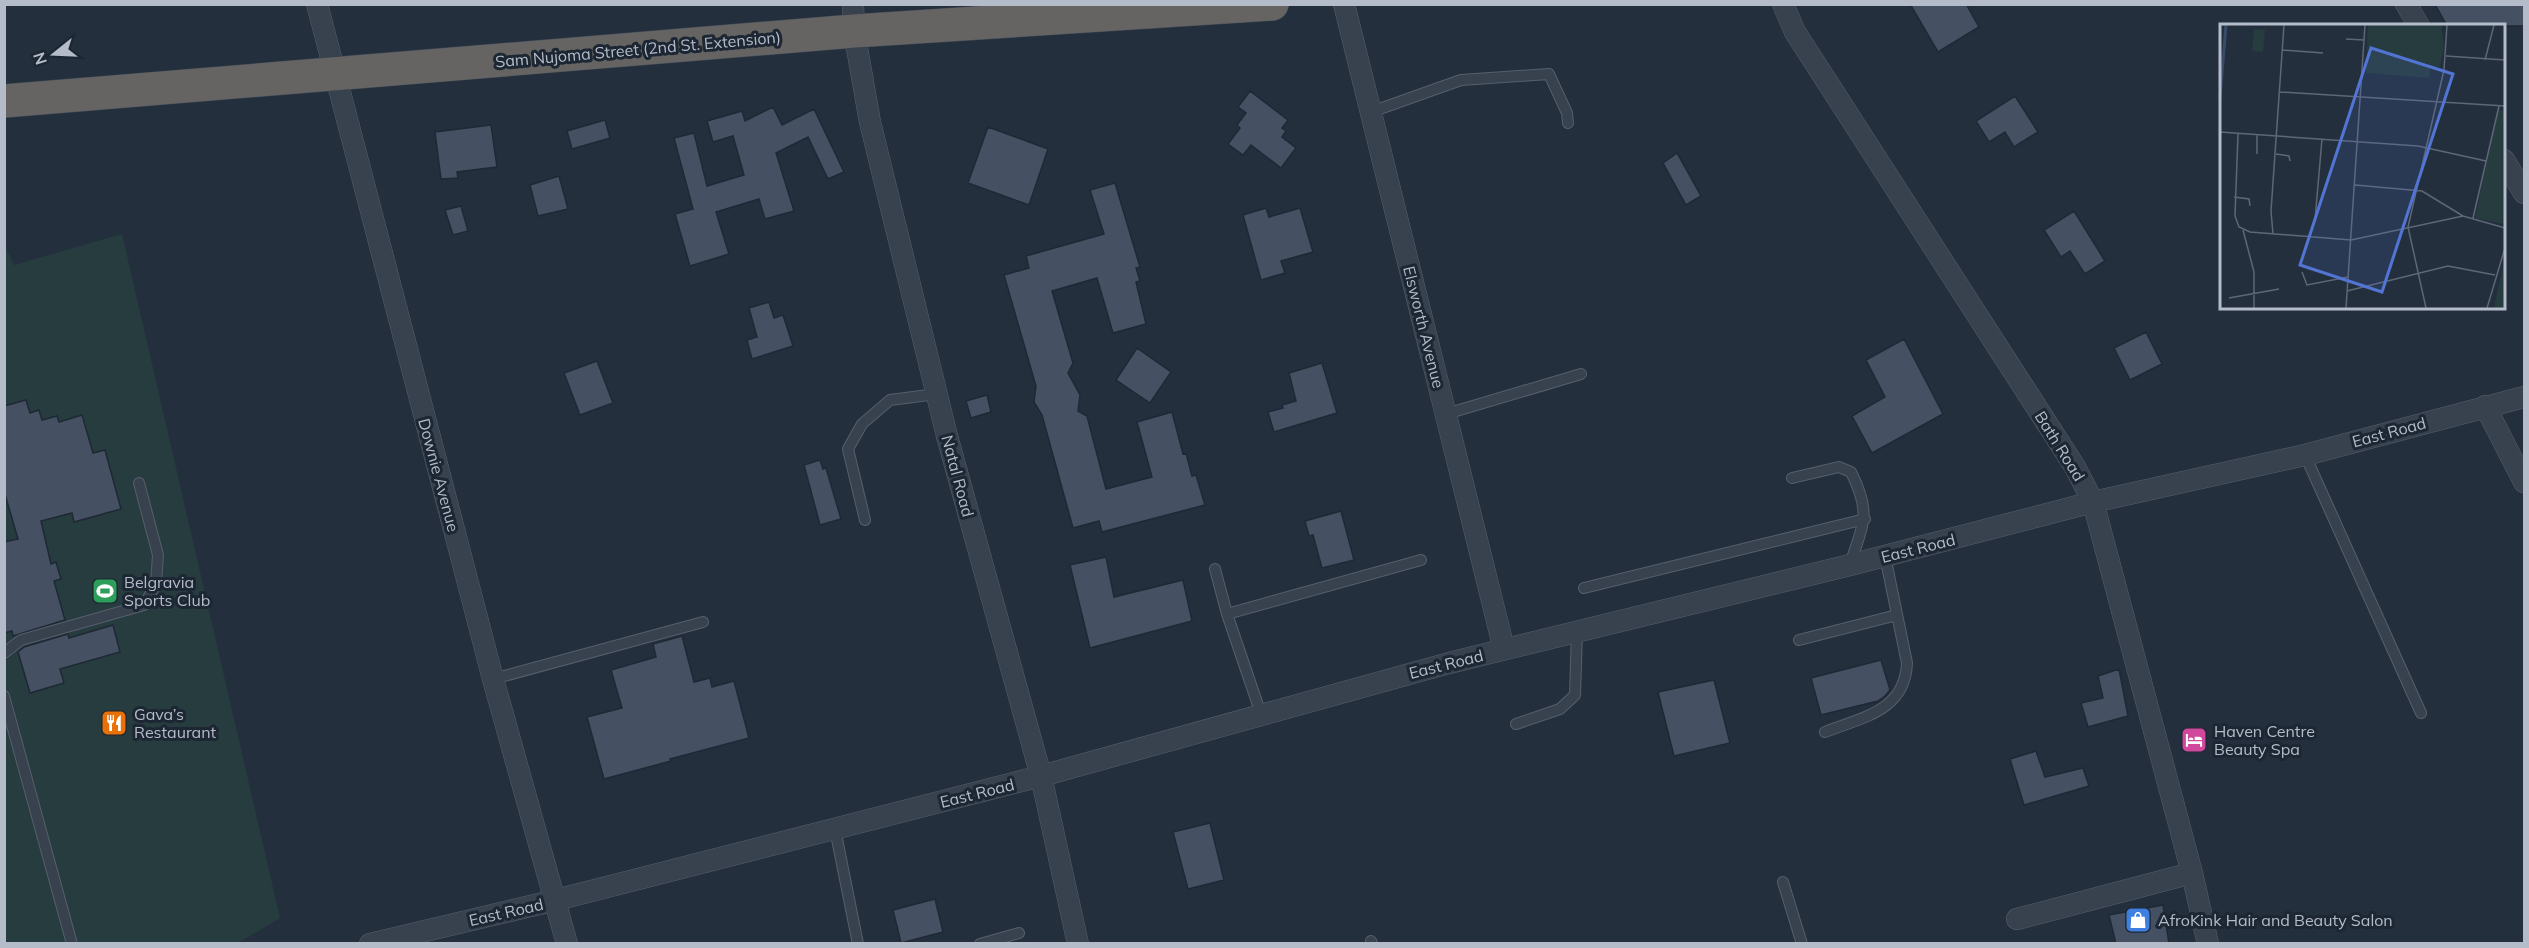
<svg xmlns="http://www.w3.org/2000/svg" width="2529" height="948" font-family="Mulish,sans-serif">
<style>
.green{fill:#263c3f}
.building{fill:#455162;stroke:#1f2835;stroke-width:1.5}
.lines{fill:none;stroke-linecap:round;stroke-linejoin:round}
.service-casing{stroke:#565f6c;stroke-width:12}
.minor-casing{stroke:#565f6c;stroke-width:22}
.trunk-casing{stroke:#434c59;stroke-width:34}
.service{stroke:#38414e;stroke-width:10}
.minor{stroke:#38414e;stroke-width:21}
.trunk{stroke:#656462;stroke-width:33}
.labels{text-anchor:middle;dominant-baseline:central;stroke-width:6;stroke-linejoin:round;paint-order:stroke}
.street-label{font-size:16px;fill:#b4bcc9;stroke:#1d2633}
.poi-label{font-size:16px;fill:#b4bcc9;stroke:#1d2633;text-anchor:start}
.inset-river{fill:none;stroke:#394c67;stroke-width:3}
.inset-road{fill:none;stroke:#5e6776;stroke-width:1.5}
.view{fill:#5274d3;fill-opacity:0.15;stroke:#5274d3;stroke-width:3}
.inset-edge{fill:none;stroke:#b4bcc9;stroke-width:3}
</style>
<rect width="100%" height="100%" fill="#242f3e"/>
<path class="green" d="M122 234 280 918 238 943H5L4 244 14 265Z"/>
<path class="building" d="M1910 4H1966L1979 27 1938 52Z
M2435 4H2524V26H2447Z
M1250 91 1288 120 1282 128 1286 131 1282 137 1296 148 1281 168 1251 145 1243 155 1228 144 1240 128 1237 125 1246 113 1238 107Z
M2015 96 2038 132 2014 147 2005 132 1989 142 1976 121Z
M773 107 782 125 814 109 844 172 828 179 808 137 776 153 794 211 765 219 759 199 716 212 729 254 690 266 675 214 693 209 674 138 694 133 707 186 744 175 733 136 713 142 707 121 742 111 745 121Z
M605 120 610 138 572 149 567 131Z
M491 125 497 167 457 172 458 178 441 179 435 132Z
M988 127 1048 149 1029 205 968 183Z
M1677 153 1701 196 1686 205 1663 163Z
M559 176 568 209 538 216 530 185Z
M1115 183 1140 267 1136 268 1140 281 1136 282 1146 324 1113 333 1097 278 1052 291 1073 363 1068 373 1080 395 1078 411 1087 416 1106 489 1152 477 1137 422 1172 412 1183 454 1186 453 1192 476 1196 475 1205 505 1102 532 1099 521 1073 528 1042 415 1034 402 1036 386 1004 275 1029 268 1026 256 1104 234 1090 190Z
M461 206 468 231 453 235 445 210Z
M1266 208 1269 217 1300 208 1313 252 1281 261 1285 273 1261 280 1243 215Z
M2074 211 2105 261 2085 274 2070 251 2061 257 2044 230Z
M769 302 774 318 783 315 793 346 752 359 747 340 757 337 749 308Z
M2146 332 2162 364 2130 380 2114 348Z
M1904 339 1943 414 1872 453 1852 416 1885 397 1866 360Z
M1137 348 1171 372 1150 403 1116 380Z
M597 361 613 403 580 415 564 373Z
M1322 363 1337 413 1274 432 1268 412 1283 408 1282 405 1296 401 1289 373Z
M987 395 991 412 971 418 966 401Z
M26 400 30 413 39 410 42 420 57 416 59 422 82 415 93 453 105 450 121 509 74 522 72 513 41 521 51 564 56 562 61 579 54 581 65 620 13 636 12 631 4 633V542L18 539 4 491V406Z
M820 460 823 469 826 468 841 519 820 525 804 465Z
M1341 511 1354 560 1322 568 1313 535 1309 536 1305 521Z
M1106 557 1114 597 1183 580 1192 621 1090 648 1070 565Z
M113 625 120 652 60 669 64 683 30 693 18 652 24 647 68 634 69 638Z
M682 636 694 682 710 678 712 687 734 681 749 738 670 759 671 761 604 779 587 717 622 708 611 670 656 657 653 644Z
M1881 660 1890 690 1885 696 1878 701 1821 715 1811 678Z
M2119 669 2128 716 2088 727 2081 703 2103 698 2098 676Z
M1714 680 1730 743 1674 756 1658 692Z
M2036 751 2045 777 2083 768 2089 786 2024 805 2010 759Z
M1210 823 1224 880 1188 889 1173 832Z
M935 899 943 932 901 943 893 910Z
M2163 905 2169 944H2116L2109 915Z"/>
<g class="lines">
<g class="service-casing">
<path id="service" d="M1371 112 1461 80 1549 74 1567 113 1568 123
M1446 414 1581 374
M2305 455 2421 713
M1792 478 1839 467 1851 472C1872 514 1863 523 1850 565L1852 564
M865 520 848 449 862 424 890 400 936 394
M1215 569 1227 614 1261 714
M1584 588 1865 519
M1227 614 1421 560
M1799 640 1897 615
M4 653 21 640 144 605 156 584 158 555 139 483
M493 679 703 622
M4 696 72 944
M1516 724 1560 709 1575 695 1577 632
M1825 732C1863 717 1905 711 1907 663L1885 556
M835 829 858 944
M1783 882 1802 944
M1371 941 1372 944
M980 944 1019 933"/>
</g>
<g class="minor-casing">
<path id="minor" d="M317 4 493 679 567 944
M853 4 854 31 870 122 947 436 1041 776 1078 944
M1344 4 1504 649
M1783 4 1795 32 2075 467 2093 502 2192 873 2208 944
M2406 4 2419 26
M2504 160 2524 193
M2485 406 2524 482
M2017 919 2192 873
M370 944 556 900 1041 776 1449 663 1850 565 2093 502 2305 455 2524 397"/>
</g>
<g class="trunk-casing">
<path id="trunk" d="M4 101 854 31 1272 4"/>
</g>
<use href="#service" class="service"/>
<use href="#minor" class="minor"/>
<use href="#trunk" class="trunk"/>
</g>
<defs>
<g id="stadium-square" transform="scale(1.35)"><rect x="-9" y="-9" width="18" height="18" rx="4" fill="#2e9e5b" stroke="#1d2633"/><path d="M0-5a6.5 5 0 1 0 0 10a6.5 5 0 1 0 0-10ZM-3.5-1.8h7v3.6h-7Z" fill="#fff"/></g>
<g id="restaurant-square" transform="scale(1.35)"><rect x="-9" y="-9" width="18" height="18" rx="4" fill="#e8710a" stroke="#1d2633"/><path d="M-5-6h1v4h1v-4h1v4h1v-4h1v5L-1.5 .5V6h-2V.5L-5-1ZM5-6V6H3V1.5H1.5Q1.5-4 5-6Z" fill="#fff"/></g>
<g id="hotel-square" transform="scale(1.35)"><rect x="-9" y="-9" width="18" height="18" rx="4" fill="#d1479c" stroke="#1d2633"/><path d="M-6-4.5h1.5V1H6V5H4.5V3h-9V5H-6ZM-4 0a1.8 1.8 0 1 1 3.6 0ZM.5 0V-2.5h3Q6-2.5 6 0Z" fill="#fff"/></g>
<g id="shop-square" transform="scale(1.35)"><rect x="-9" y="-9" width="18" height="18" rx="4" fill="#3f7fe0" stroke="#1d2633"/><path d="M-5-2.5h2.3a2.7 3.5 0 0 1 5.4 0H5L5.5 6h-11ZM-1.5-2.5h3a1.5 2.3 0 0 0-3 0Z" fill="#fff"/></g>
</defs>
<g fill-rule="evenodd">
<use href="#stadium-square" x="105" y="591"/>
<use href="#restaurant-square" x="114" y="723"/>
<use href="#hotel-square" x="2194" y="740"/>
<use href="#shop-square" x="2138" y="920"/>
</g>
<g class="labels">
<g class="street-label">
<text transform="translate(638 49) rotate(-5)">Sam Nujoma Street (2nd St. Extension)</text>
<text transform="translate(1424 327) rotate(76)">Elsworth Avenue</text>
<text transform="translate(2389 432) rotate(-15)">East Road</text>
<text transform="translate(2060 446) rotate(58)">Bath Road</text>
<text transform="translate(439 475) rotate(75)">Downie Avenue</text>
<text transform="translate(958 476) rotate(75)">Natal Road</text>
<text transform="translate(1918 548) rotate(-14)">East Road</text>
<text transform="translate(1446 664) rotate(-14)">East Road</text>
<text transform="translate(977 793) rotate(-14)">East Road</text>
<text transform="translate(506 912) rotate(-13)">East Road</text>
</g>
<g class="poi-label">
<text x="124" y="582">Belgravia<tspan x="124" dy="18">Sports Club</tspan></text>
<text x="134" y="714">Gava’s<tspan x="134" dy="18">Restaurant</tspan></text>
<text x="2214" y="731">Haven Centre<tspan x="2214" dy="18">Beauty Spa</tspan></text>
<text x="2158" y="920">AfroKink Hair and Beauty Salon</text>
</g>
</g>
<g transform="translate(2220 24)">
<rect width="285" height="285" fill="#242f3e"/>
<path d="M148 1H221L224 22 220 43 210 44 209 54 146 49ZM34 5 45 6 43 28 32 27ZM278 86 285 87V200L255 194ZM285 233V284H274L282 247Z" fill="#263c3f"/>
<path class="inset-river" d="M0 74 6 1"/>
<path class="inset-road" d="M126 15 144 16M62 26 103 29M226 32 285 36M265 36 274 1M60 68 285 82M0 108 198 122 266 137M18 110 15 192 19 203 30 208 131 216 243 192 285 204M37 130V110M56 130 69 132 70 137M135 161 202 167 243 192M14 173 29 175 30 182M253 194 279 82M95 196 102 115M23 206 34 248V284M53 210 51 187 64 1M82 248 87 261 128 253M127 267 228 242 275 251M9 274 59 265M126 284 145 1M206 284 188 203 224 46 227 1M267 284 285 224"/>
<path class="view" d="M151 24 233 50 162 268 80 241Z"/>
<rect width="285" height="285" class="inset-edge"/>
</g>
<rect width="2529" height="948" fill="none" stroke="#b4bcc9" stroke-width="12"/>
<g transform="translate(54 54) rotate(252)" stroke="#1d2633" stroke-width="4.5" paint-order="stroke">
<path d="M0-4.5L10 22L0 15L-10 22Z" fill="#b4bcc9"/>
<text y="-9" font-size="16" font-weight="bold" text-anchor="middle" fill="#b4bcc9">N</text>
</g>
</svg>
